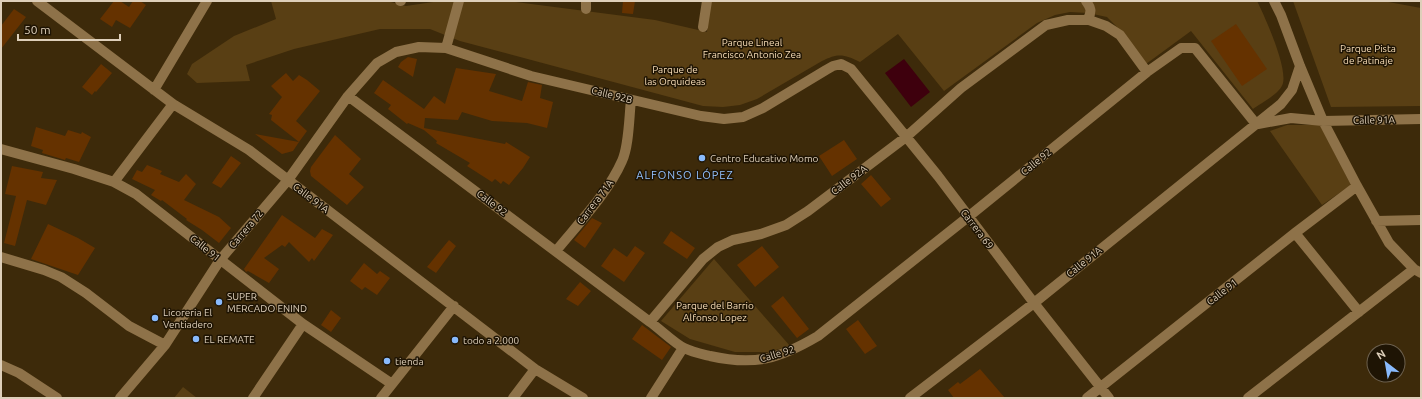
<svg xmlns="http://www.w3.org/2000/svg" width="1422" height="399" font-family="Ubuntu,sans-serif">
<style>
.green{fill:#593f14}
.water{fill:#3e000d}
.building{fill:#653200}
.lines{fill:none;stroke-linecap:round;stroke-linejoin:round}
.minor{stroke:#8e7249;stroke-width:10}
.poi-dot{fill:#89bafc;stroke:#1e1404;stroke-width:1.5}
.labels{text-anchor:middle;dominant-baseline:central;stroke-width:3;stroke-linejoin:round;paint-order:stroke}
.park-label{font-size:10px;fill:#fadfb9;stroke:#1e1404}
.street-label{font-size:10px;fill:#decfba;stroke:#1e1404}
.poi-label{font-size:10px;fill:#decfba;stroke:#1e1404;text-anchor:start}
.neighbourhood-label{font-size:11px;letter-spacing:1px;fill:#94c2ff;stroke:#1e1404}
</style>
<rect width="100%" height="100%" fill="#3d2a0a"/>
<path class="green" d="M271 1H387L406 6 440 1H508L655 20 707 32 710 1H1257C1265 17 1287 66 1283 83 1281 93 1260 104 1253 109L1191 31 1146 64 1116 26 1107 17 1088 13 1070 12 1055 15 1037 23 944 91 898 34 860 62C844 54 838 53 822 61L757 99 740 105 723 107 703 106 460 41 430 29H380L294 49 246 65 250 81 197 83 187 74 192 64 234 36 276 19Z
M1293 1H1383L1421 8V106L1331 107Z
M1287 125H1320L1351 185 1322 205 1270 131Z
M714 259 790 346 768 352H735L690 339 661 321Z
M183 387 197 398H174Z"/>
<path class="water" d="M904 59 930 92 911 107 885 73Z"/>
<path class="building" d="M114 1H120L129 7 133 1H140L146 5 130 28 116 20 112 27 100 19Z
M623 1H635L633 14 622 13Z
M14 9 26 17 1 49V26Z
M1236 24 1267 69 1242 86 1211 41Z
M408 57 417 59 413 77 398 67 401 62Z
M101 64 112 73 96 92 95 91 92 95 82 87Z
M456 68 496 74 489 91 522 101 528 82 542 85 540 98 553 102 547 128 527 123 492 121 462 112 458 120 425 118 424 128 505 144 506 142 530 157 523 168 509 185 503 181 501 184 495 179 492 182 467 166 470 163 436 143 437 141 424 130 408 123 407 124 388 109 391 105 374 93 383 80 424 109 434 96 445 104Z
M286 73 293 81 299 75 307 80 320 91 296 121 307 131 299 142 271 120 272 115 269 114 282 97 271 86Z
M36 127 65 136 68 130 81 134 82 132 91 137 79 162 66 158 65 160 42 153 43 150 31 146Z
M255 134 299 142 293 151 282 154Z
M335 135 361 159 349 174 364 187 347 205 311 176 310 171 311 167Z
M844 140 857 159 832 176 819 156Z
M231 156 241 163 221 188 212 183Z
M147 165 162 171 160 174 179 182 186 174 196 184 184 200 219 217 231 228 219 243 202 230 186 220 187 219 162 200 161 201 151 195 155 190 132 179 137 170 142 172Z
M12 166 43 172 41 178 57 180 46 205 27 200 15 246 4 243 16 196 5 194Z
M871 175 891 199 881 207 861 184Z
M282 215 315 238 322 229 333 235 314 261 312 258 309 262 289 242 285 247 282 245 264 258 279 269 269 283 248 271 246 272 244 269Z
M592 218 602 223 585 248 574 240Z
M48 224 78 238 95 248 78 275 31 259Z
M671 231 695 248 687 259 663 243Z
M449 240 456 246 436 273 427 267Z
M635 246 645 253 624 282 601 266 614 248 627 257Z
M762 246 779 267 755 287 737 265Z
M364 263 377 274 380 271 390 278 377 295 365 287 362 290 350 281Z
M580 282 591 291 578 306 566 299Z
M783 296 809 329 797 338 771 306Z
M331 310 341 318 331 332 321 325Z
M858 320 877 346 865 354 846 329Z
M642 325 671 347 662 360 632 339Z
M980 369 1005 398H954L948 390 958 382 960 384Z"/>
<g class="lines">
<path class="minor" d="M37 1 173 104 249 150 535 369 583 398
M400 1H401
M1086 1C1091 8 1092 11 1088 19
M1274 1 1281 15 1300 66 1323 121 1357 186 1389 243 1414 269 1421 273
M586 9V1
M703 27 707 1
M446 48 459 1
M154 90 207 1
M348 96 650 322C660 329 674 343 684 348 692 352 702 354 710 356 755 366 779 359 818 336L968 217 1147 72 1181 48H1195L1256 124
M1258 124 1291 118 1323 121 1421 119
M1 149 74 169 114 182 136 194 303 324 392 384
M114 182 173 104
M1376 221 1421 220
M1295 233 1359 312
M556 251C578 224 608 193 622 161 629 146 629 118 631 100
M1 257 44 270 61 277 86 293 129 326 165 345
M650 322 703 259 718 247 733 240 761 234 786 225 808 211 906 137 961 88 1046 25 1068 20H1089L1106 26 1120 35 1147 72
M1 365 19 373 57 398
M120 398 165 345 220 260 288 180 348 96 377 63 396 52 419 47 446 48 531 76 701 116 724 119 743 117 763 108 826 70 833 66 841 64 851 69 938 176 1034 303 1109 398
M253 398 303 324
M381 398 454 306
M513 398 535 369
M651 398 683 348
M910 398 1034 303 1281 104 1292 90 1300 66
M1087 398 1295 233 1357 186
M1248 398 1414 269"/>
</g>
<g class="poi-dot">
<circle cx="702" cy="158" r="4"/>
<circle cx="219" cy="302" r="4"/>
<circle cx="155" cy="318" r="4"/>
<circle cx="196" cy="339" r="4"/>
<circle cx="455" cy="340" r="4"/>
<circle cx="387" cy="361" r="4"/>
</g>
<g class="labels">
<g class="park-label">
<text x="752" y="42">Parque Lineal<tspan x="752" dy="12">Francisco Antonio Zea</tspan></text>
<text x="1368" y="48">Parque Pista<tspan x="1368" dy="12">de Patinaje</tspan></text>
<text x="675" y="69">Parque de<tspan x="675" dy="12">las Orquideas</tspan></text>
<text x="715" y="305">Parque del Barrio<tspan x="715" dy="12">Alfonso Lopez</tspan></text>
</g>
<g class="street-label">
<text transform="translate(612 95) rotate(14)">Calle 92B</text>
<text transform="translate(1374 120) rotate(-1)">Calle 91A</text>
<text transform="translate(1036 162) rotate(-39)">Calle 92</text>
<text transform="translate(849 180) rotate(-37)">Calle 92A</text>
<text transform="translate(311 198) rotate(37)">Calle 91A</text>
<text transform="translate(595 202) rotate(-53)">Carrera 71A</text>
<text transform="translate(492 203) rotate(37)">Calle 92</text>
<text transform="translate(246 229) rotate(-50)">Carrera 72</text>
<text transform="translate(977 229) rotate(53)">Carrera 69</text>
<text transform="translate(205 248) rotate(39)">Calle 91</text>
<text transform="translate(1084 262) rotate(-39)">Calle 91A</text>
<text transform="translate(1222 292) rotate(-38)">Calle 91</text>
<text transform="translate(777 354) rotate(-17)">Calle 92</text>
</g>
<g class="poi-label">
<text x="710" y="158">Centro Educativo Momo</text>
<text x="227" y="296">SUPER<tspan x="227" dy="12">MERCADO ENIND</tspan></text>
<text x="163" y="312">Licoreria El<tspan x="163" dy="12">Ventiadero</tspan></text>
<text x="204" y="339">EL REMATE</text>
<text x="463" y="340">todo a 2.000</text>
<text x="395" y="361">tienda</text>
</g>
<g class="neighbourhood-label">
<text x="685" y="175">ALFONSO LÓPEZ</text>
</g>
</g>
<rect width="1422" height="399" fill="none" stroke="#decfba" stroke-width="4"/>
<g transform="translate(1386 363) rotate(329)"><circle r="19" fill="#1e1404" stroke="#6b5f4d"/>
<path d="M0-3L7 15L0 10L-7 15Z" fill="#89bafc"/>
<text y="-6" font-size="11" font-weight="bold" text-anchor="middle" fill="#decfba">N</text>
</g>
<path d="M18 34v6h102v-6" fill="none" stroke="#decfba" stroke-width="2"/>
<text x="24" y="34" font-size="12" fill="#decfba" stroke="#1e1404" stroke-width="3" paint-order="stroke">50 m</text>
</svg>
